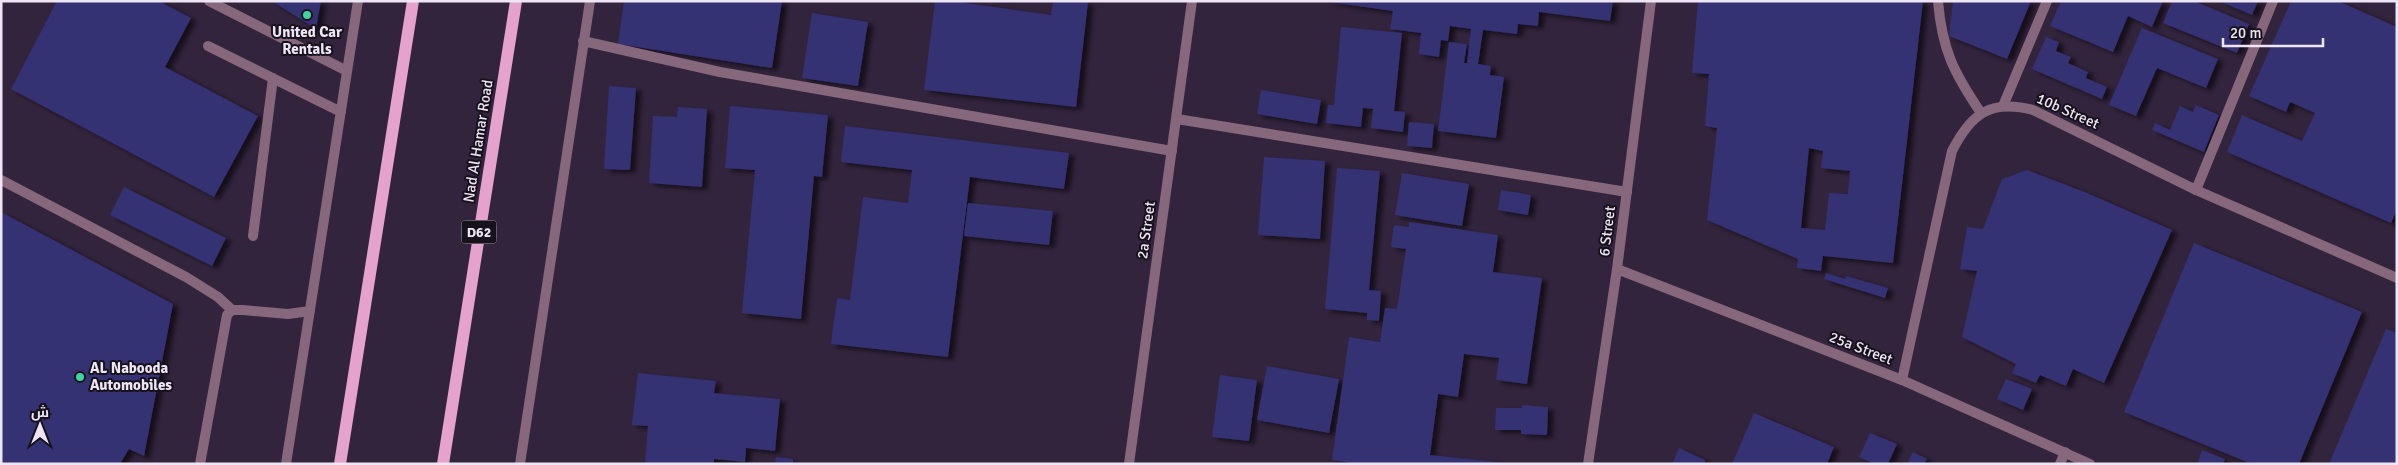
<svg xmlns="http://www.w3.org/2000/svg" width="2398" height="465" font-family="Signika,Cairo,sans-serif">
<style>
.building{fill:#343073;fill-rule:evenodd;filter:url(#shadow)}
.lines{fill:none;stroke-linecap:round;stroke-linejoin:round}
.service{stroke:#87677c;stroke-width:10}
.minor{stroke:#87677c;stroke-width:10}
.primary{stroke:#e4a2cd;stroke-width:12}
.poi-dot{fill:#3fd4a2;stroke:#17111c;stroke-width:2}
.labels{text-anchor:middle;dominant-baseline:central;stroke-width:4;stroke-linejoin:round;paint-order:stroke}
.shield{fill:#17111c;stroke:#aea5b4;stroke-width:1}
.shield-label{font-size:14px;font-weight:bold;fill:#eee5f5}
.poi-label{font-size:15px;font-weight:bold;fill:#eee5f5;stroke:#17111c}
.street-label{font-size:15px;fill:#eee5f5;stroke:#17111c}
</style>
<defs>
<filter id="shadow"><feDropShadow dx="5.5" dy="3" stdDeviation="2.5" flood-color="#0009"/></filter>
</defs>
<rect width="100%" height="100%" fill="#33243d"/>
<path class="building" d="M57 1H159L191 18 165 67 258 116 214 197 11 89Z
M272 1H321L316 29Z
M624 1H782L772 68 618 44Z
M935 1H952L1051 15 1053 1 1088 2 1076 107 924 90Z
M1323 1H1613L1610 21 1539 12 1538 26 1518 24 1517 34 1483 30 1478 64 1491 66 1490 75 1504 77 1496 138 1438 131 1449 42 1467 44 1464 63H1467L1471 29 1450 26 1448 41 1441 40 1439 57 1419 54 1421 33 1390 29 1393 11Z
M1698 1H1923L1893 263 1823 256 1821 271 1797 268 1798 259 1707 220 1717 128 1705 126 1709 74 1692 73ZM1809 148 1823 151 1821 168 1850 171 1848 194 1829 193 1825 230 1801 228Z
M1953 1H2031L2007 59 1949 36Z
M2061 1H2163L2152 27 2128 16 2113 52 2050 26Z
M2172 1H2194L2249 24 2237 53 2163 23Z
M2219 1H2258L2252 15Z
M2291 1H2338L2397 27V210L2391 223 2227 152 2242 115 2302 141 2315 113 2290 102 2286 112 2249 96Z
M812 13 868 22 858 86 802 78Z
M1341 27 1402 33 1394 111 1405 112 1403 132 1371 128 1373 109 1363 108 1361 127 1326 123 1328 105H1334Z
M2142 28 2218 59 2206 88 2157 68 2136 116 2109 105Z
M2046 37 2059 42 2056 51 2071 57 2068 63 2088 72 2086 78 2107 87 2102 99 2032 69Z
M609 86 636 88 630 170 604 169Z
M1261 90 1321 100 1317 124 1257 114Z
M2196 105 2219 115 2204 152 2152 130 2155 123 2170 130 2180 106 2193 112Z
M730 106 828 115 822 177 814 176 801 319 742 313 755 170 725 168Z
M678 107 707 109 702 187 649 183 653 116 677 117Z
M1409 122 1434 124 1432 148 1407 146Z
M845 126 1069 153 1064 189 970 177 948 357 831 344 837 298 850 300 863 197 908 203 912 170 841 162Z
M1264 157 1325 161 1320 239 1258 235Z
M1337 168 1380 171 1369 290 1381 291 1379 321 1367 320V313L1325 309Z
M2027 170 2087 193 2172 230 2104 383 2073 369 2066 386 2040 375 2036 383 2012 373 2016 364 1962 337 1977 271 1960 269 1967 227 1983 229 2002 179Z
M1402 173 1469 184 1462 226 1395 215Z
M124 187 226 238 212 266 110 215Z
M1501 190 1531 195 1528 215 1498 210Z
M968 203 1053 211 1049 245 964 236Z
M1 212 173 304 144 456 129 449 120 464H1Z
M1409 222 1498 235 1493 272 1542 278 1527 384 1496 380 1499 358 1464 354 1458 397 1438 394 1430 455 1515 464H1358L1332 460 1349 337 1380 342 1385 308 1397 309 1406 249 1391 247 1394 225 1409 227Z
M2194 243 2362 312 2299 464H2252L2124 412Z
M1826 273 1845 279 1846 276 1888 288 1885 298 1824 279Z
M2386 329 2397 333V464H2329Z
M1267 366 1339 379 1329 433 1257 420Z
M638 373 716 381 714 393 780 399 775 451 746 448 745 462 714 459V464H645L648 426 632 425Z
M1220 375 1257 380 1249 441 1212 437Z
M2006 379 2032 389 2023 410 1997 399Z
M1522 405 1548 407 1547 435 1521 434V430H1495L1496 408H1522Z
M1754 413 1834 447 1827 464H1732Z
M1870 433 1897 444 1888 464H1874L1859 457Z
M1679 448 1705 460 1704 464H1672Z
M2202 450 2225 459 2223 464H2197Z
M1913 452 1927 459 1924 464H1907Z
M776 457 793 459V464H775Z"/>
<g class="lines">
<path class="service" d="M209 1 347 71
M1938 1C1942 50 1954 73 1981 113
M583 41 720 72 1172 151
M208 46 341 112
M2003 106 2047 1
M1177 119 1627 192
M1 180 186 277 218 297 232 310
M2196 190 2273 1
M253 236 273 78
M200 464 227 315 232 310H243L288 314 310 311
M286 464 358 1
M520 464 590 1
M2060 464 2065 452"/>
<path class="minor" d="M1617 269 1902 380 2090 464
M1902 380 1952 151C1971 114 1990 99 2033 110L2196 190 2397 278
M1129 464 1192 1
M1588 464 1617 269 1651 1"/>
<path class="primary" d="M340 464 413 1
M443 464 516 1"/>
</g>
<g class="poi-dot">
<circle cx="307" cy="15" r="5"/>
<circle cx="80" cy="377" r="5"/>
</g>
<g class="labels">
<rect class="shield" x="461.5" y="220.5" width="35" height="23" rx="4"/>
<g class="shield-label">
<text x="479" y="232">D62</text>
</g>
<g class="poi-label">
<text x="307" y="32">United Car<tspan x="307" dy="17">Rentals</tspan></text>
<text x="90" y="368" text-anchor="start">AL Nabooda<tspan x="90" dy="17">Automobiles</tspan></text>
</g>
<g class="street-label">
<text transform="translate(2068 111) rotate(24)">10b Street</text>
<text transform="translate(478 141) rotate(-81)">Nad Al Hamar Road</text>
<text transform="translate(1146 230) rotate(-82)">2a Street</text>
<text transform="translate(1607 231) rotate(-83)">6 Street</text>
<text transform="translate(1861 348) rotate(21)">25a Street</text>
</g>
</g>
<rect width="2398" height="465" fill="none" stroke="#eee5f5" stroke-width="5"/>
<g transform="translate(40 425)" stroke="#17111c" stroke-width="4" paint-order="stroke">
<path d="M0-4L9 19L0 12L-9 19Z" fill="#eee5f5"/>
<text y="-8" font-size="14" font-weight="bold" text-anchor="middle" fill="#eee5f5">ش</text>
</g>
<path d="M2223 38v8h100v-8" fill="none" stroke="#eee5f5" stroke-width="2.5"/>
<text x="2230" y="38" font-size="15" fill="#eee5f5" stroke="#17111c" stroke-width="4" paint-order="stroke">20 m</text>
</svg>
